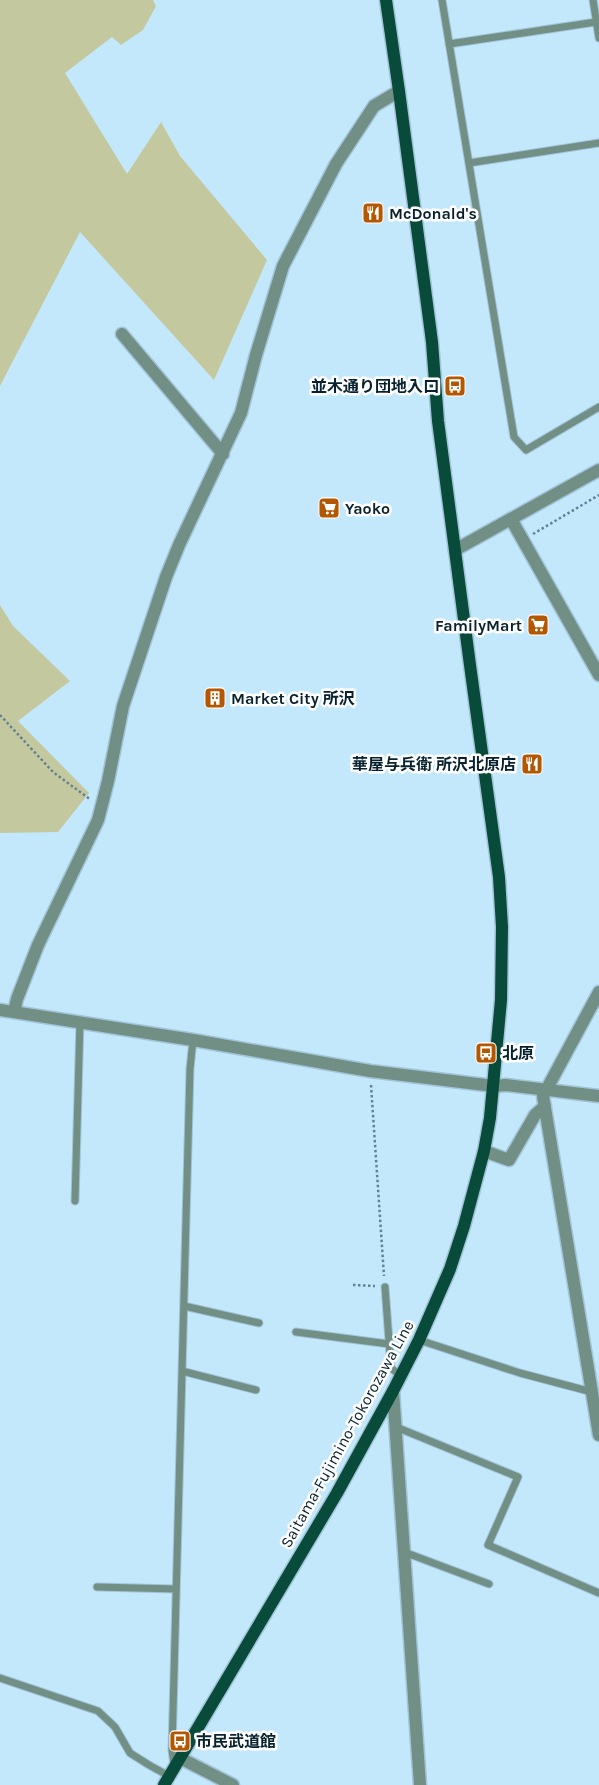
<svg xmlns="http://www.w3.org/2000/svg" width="599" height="1785" font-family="Karla,'Noto Sans JP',sans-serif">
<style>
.green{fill:#c4c89e}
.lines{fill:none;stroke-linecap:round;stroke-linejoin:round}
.service-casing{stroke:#a1c4d7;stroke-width:9}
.minor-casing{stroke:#a1c4d7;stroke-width:15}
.tertiary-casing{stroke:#a1c4d7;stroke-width:15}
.primary-casing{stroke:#a1c4d7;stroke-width:15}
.path{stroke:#628292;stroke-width:2.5;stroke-dasharray:2.5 2.5;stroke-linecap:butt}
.service{stroke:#728f85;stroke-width:7}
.minor{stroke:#728f85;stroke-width:12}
.tertiary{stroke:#728f85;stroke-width:12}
.primary{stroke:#094b3b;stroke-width:12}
.labels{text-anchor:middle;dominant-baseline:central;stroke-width:5;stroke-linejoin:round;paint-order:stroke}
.poi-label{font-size:16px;font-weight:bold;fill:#07222e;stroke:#fff;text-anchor:start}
.street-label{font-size:16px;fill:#07222e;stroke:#fff}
</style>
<rect width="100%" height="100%" fill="#c3e8fc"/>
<path class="green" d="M0 0H153L156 6 143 30 121 45 112 37 65 73 127 174 161 122 180 156 267 260 214 380 80 232 0 386Z
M0 605 13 626 70 681 18 721 89 793 58 832 0 833Z"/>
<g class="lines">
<g class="service-casing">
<path id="service" d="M442 0 514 437 526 450 599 407
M593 0 599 38
M449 44 596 22
M469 163 599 143
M75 1201 80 1022
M385 1287 391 1368 401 1376
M184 1306 259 1323
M296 1332 389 1344
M419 1340 520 1373 592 1392
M182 1371 256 1390
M396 1427 518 1477 488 1545 599 1593
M404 1552 489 1584
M97 1587 176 1589
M0 1678 98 1711 115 1727 130 1753 149 1765 169 1776
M174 1765 172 1750C177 1523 183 1296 190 1069L193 1040"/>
</g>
<g class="minor-casing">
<path id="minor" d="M122 334 223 454
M511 519 599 675
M599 992 543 1096 599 1435
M14 1012 17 999 38 945 98 820 108 781 123 706 166 577 179 545 241 413 256 355 283 266 336 164 374 106 399 91
M494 1086 506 1085 599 1096
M484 1151 509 1160 535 1115 545 1106
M393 1391 420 1785
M180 1758 233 1785"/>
</g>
<g class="tertiary-casing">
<path id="tertiary" d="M455 550 599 470
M0 1010 193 1040 370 1071 494 1086"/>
</g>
<g class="primary-casing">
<path id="primary" d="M164 1785 337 1493 393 1391 419 1340 450 1269 464 1226 484 1151 490 1118 501 1000 502 927 499 877 470 665 438 421 432 342 399 91 386 0"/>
</g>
<path class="path" d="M533 534 599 495
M0 715 53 772 91 800
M371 1085 384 1276
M353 1285 375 1286"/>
<use href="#service" class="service"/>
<use href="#minor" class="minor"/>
<use href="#tertiary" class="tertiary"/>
<use href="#primary" class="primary"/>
</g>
<defs>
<g id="restaurant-square" transform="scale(1.125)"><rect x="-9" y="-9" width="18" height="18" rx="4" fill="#b45702" stroke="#fff"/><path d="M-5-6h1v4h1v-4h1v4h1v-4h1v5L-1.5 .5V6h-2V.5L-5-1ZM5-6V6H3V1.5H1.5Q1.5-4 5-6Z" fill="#fff"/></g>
<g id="bus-square" transform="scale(1.125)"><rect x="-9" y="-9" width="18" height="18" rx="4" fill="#b45702" stroke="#fff"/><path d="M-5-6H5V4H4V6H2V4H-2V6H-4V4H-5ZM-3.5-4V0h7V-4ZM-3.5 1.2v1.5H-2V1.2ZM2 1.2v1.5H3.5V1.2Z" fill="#fff"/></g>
<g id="supermarket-square" transform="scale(1.125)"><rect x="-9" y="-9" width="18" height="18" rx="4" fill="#b45702" stroke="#fff"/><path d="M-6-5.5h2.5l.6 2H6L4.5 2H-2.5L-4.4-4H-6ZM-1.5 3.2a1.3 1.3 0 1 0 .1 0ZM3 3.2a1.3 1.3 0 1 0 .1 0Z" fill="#fff"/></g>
<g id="building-square" transform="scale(1.125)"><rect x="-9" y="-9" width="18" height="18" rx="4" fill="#b45702" stroke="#fff"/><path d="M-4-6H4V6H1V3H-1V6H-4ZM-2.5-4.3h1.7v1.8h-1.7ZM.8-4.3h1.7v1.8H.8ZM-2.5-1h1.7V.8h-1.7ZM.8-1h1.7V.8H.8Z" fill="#fff"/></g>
</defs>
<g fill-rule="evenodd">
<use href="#restaurant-square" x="373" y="213"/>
<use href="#bus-square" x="455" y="386"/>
<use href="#supermarket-square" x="329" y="508"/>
<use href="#supermarket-square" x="538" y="625"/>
<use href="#building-square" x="215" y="698"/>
<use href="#restaurant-square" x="532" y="764"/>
<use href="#bus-square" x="486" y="1053"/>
<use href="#bus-square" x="180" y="1741"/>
</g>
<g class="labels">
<g class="poi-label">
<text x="389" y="213">McDonald's</text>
<text x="439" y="386" text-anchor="end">並木通り団地入口</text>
<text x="345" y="508">Yaoko</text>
<text x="522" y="625" text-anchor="end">FamilyMart</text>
<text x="231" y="698">Market City 所沢</text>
<text x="516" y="764" text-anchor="end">華屋与兵衛 所沢北原店</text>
<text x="502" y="1053">北原</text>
<text x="196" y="1741">市民武道館</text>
</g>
<g class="street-label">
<text transform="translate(347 1434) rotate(-61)">Saitama-Fujimino-Tokorozawa Line</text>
</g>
</g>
</svg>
